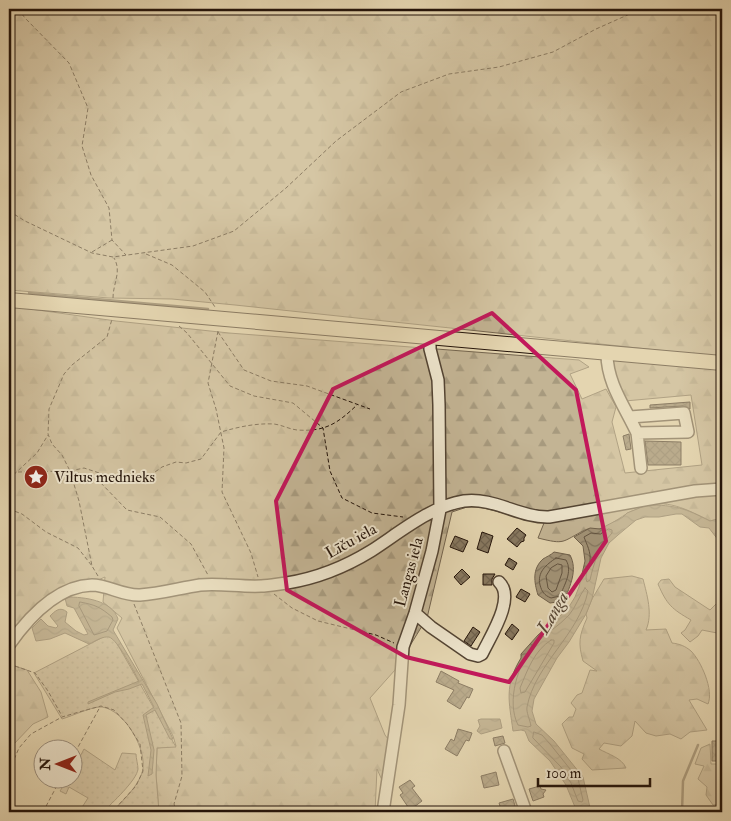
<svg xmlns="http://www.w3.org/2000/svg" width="731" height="821" font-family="'IM FELL Double Pica',serif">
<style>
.forest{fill:url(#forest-firs);stroke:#73644e}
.park{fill:url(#park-dots);stroke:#73644e}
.water{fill:url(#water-waves);stroke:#6f604b}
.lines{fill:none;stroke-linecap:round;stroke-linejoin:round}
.shore{stroke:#625340;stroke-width:1}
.stream{stroke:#6f604b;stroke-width:2.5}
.building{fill:url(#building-cross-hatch);stroke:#231309}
.minor-casing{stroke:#534433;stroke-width:14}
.major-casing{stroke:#231309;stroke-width:16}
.path{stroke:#231309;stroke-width:1;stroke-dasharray:4 2.5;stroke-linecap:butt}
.minor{stroke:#ede4cc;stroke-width:11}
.major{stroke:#e4d5b0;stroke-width:14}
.marked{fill:none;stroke:#c2185b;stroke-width:4;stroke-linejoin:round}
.labels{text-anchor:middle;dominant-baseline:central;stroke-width:4;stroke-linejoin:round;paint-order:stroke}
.poi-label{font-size:16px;fill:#231309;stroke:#ede4cc;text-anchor:start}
.street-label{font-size:16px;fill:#231309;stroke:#ede4cc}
.water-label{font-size:18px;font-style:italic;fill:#564635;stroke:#ede4cc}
</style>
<defs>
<pattern id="forest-firs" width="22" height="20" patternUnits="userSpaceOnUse" patternTransform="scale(1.25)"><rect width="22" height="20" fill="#c3b494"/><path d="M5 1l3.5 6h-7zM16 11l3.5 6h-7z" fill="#a79a7e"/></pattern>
<pattern id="park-dots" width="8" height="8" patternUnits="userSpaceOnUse" patternTransform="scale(1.25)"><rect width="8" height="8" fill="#c3b494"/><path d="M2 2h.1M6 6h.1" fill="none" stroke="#a79a7e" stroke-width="1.8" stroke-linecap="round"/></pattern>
<pattern id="water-waves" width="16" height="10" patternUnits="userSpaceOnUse" patternTransform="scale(1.25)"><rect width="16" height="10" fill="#a29377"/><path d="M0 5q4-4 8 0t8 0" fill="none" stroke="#847760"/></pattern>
<pattern id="building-cross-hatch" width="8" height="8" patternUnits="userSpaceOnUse" patternTransform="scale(1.25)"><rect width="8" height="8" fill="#877860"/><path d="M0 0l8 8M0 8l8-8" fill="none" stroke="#6e614d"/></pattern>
</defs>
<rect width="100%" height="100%" fill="#e4d5b0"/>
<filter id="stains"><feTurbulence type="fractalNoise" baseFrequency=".004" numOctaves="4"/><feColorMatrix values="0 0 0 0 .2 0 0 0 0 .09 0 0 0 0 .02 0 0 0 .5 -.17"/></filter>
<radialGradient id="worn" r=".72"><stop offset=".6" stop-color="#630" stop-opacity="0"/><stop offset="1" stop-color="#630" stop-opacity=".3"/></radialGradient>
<path class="forest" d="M9 9H722V357L235 305 172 299 109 298 9 290Z
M9 306 116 321 229 333 579 360 589 367 570 374 582 399 606 389 616 407 612 422 625 473 702 465 691 395 625 401 611 369 612 359 722 368V482L718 484 715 493 722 498V518L710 521C688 510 665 497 641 508 637 510 633 510 630 512 620 517 610 526 600 529 594 531 591 527 585 530 561 542 566 545 538 538L544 523 479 507H467L452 512 427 618 395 670 370 698 385 735 391 743 390 798 377 769 375 812H159L156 775 157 748 176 746 173 736 117 628 122 618 103 602 105 577 38 606 9 639Z
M632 576 643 579C647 595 653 614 646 630L666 629 672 643C680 644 685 646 691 651 701 661 714 690 708 704L697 699 689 700 707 730 690 732 681 739 670 734 656 736 646 733 635 721 632 736 621 746 604 743 599 749C608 754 622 758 626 768L592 770 582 759 584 754 572 748 562 724 569 717H573L576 709 571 703 577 695 582 693 590 670 597 671 583 661C578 643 579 636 587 618L586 614 592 599 604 579Z
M669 579 675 587 710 610 717 603 722 604V634L702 630 698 636 690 642 681 633 685 630 691 620C672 609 667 605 658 584L661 580Z
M9 664 27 670 41 692 48 717 33 724 13 745 9 756Z
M710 744 711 764H721L722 763V812H717L718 804 713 805 706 795 707 787 698 779 704 766 695 764 701 748Z"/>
<path class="park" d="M111 633 176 747 157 748 156 775 159 812H112C123 800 136 789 142 773 149 752 125 710 102 707 93 706 72 716 62 719L34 673Z
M84 749 115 770 122 753 136 754C136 758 138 765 138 769 137 780 112 803 103 812H79L88 798 69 787 66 794 60 791 68 779 72 778 73 770Z"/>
<path class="water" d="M647 505C676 505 684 508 710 521L722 518V545L709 528 700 527 682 514H676L659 517H645L636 520 618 535 609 543 601 558 592 599 586 614 569 642 557 658 534 699 532 711 536 724 554 741 583 777 591 812H577L566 785 550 761 529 741 525 731 521 730 513 731C509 701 504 686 521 658V654L538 635 567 610 575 597 579 587 585 561 583 546 574 537 590 528 600 529 623 517 627 513Z
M554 552 570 555C578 570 570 586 564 601L550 603 538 595C534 582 532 569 543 559 546 557 551 555 554 552Z
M67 597C84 597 112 600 118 619L113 630 157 704 173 739H170L155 710 146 715 154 750 152 774 148 776 151 750 143 715 154 707 142 684 129 689 115 692 88 704V702L139 681C134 672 118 640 109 637 103 636 95 641 89 644L65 633 50 639 36 641 32 628 41 619 48 626 56 628 58 626 50 616C55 611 60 606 67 612L65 622 76 631 84 635 88 634 74 608 67 606 65 598Z
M481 719H500L502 728 481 734 477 731 480 726 478 720Z"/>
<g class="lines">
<path class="shore" d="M609 529 612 530V533C599 547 594 562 590 580L587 582C584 575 589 569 590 561 591 552 587 545 584 537L591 533 600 534Z
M556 558 566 560C573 572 564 585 560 596L551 598C544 595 542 592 540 585 537 572 546 565 556 558Z
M558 564 562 565V573L556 590 552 592 548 588 546 576 551 568Z
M585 588 588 591C579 635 535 664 527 707 526 712 530 720 531 726L528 727 518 725C506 701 518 664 534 645 545 634 559 626 569 615 576 607 579 596 585 588Z
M80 602C96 605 100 607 112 617L113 620 107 631 94 635 79 606Z
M551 640H554V643L525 692 521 693 520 688C528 669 534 651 551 640Z
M534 732 542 735 550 744 578 779 583 800 582 802 578 801 571 783 561 767 533 738Z"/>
<path class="stream" d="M29 293 208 309
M682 812 683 781 698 745"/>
</g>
<path class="building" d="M690 402V409L683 406 650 408V405Z
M629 434 631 449 626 450 623 436Z
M645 441 681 442V465H648Z
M517 528 526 535 524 538V541L521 542 517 547 507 539Z
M482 532 493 536 488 553 477 549Z
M455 536 468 541 463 552 450 547Z
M509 558 517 563 513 570 505 565Z
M462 569 470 577 461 585 454 577Z
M483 574H495L492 579V585H483Z
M521 589 530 594 525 602 516 597Z
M512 624 519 630 512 640 505 634Z
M473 627 480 632 471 646 464 641Z
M441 671 459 681 458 683 473 689 469 698 467 697 460 709 447 701 454 690 436 682Z
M458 729 472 733 469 741 466 740 457 756 445 749 451 739 454 741Z
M503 736 505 743 495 746 493 738Z
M712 741H722V761H712Z
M496 772 499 785 484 788 481 776Z
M410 780 415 786 412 788 422 801 410 810 400 795 403 793 399 787Z
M540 786 541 789 546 790 543 794 544 797 533 801 529 789Z
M513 799 516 809 507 812H502L499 803Z"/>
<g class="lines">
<g class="minor-casing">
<path id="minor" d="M607 354C607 383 625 407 637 433L688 432 684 413 630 417
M637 433 641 468
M415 613 431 627 470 654 478 656 482 654C490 637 516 598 499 582
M9 645C28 618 56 586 92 585 108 585 123 596 140 595 160 594 180 588 200 585 220 583 240 587 261 586 269 586 278 584 287 583 318 578 345 567 371 551 399 533 431 506 464 501 494 497 520 518 549 517L695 491 722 489
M504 751 526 812
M383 812 399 705 403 647 415 613 432 551 440 510 439 405 438 380 430 349V337"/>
</g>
<g class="major-casing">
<path id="major" d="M9 300 722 363"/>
</g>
<path class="path" d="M18 9 25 18 69 63 88 108 82 146 91 175 109 208 112 240 126 255
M714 9 722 10
M9 211 25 221 92 253 113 257 193 246 234 231 286 188 336 141 401 92 449 74 499 67 553 52 596 29 641 9
M92 252 112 240
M146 254 172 265 205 292 215 307
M113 298C113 283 122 272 114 258
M179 326 187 333 230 386 254 396 293 403 323 428 330 471 342 498 372 513 403 517
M218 331 208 383 216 409 224 448 222 492 251 553 258 577
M218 332 244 370 271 381 307 386 370 409
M71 471 97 479 127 510 160 517 191 544 208 575
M18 472 70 471 84 468 127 482H141L162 467 176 462 186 463 201 459 221 432C238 427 256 423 274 424 282 425 289 429 297 430 326 432 338 423 358 404
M9 479 37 453 48 435
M9 509 22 514 46 532 78 548 92 566
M98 576 92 566 79 501 70 471 62 455 52 444 48 434 49 409 64 374 72 365 107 337 112 319
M274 594 292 608 318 621 376 635 394 643
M134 604 181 723 182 776 174 804 176 812
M9 664 35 673 48 691 62 716
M72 758 100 707
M9 771 19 748 31 734 62 717 79 712 101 706 114 710 128 725 140 744 143 771 136 786 112 812
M43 812 61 778"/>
<use href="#minor" class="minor"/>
<use href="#major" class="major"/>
</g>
<path d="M0 0H731V821H0ZM492 313 576 390 606 541 509 682 406 657 287 590 276 501 333 389Z" fill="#e4d5b0" fill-opacity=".55" fill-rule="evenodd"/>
<path class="marked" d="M492 313 576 390 606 541 509 682 406 657 287 590 276 501 333 389Z"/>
<defs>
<g id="sight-disc" transform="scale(1.25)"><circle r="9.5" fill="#8f2418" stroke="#ede4cc"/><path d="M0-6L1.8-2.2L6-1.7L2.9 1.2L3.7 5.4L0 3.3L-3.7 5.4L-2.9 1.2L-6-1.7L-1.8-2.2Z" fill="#fff"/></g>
</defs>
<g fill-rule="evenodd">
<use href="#sight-disc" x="36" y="477"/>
</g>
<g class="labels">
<g class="poi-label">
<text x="54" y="477">Viltus mednieks</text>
</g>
<g class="street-label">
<text transform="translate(351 541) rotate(-29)">Līču iela</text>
<text transform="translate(409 572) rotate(-75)">Langas iela</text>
</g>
<g class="water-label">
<text transform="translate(553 613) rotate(-60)">Langa</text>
</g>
</g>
<rect width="731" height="821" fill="none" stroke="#e4d5b0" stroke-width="30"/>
<rect x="10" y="10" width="711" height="801" fill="none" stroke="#231309" stroke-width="2.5"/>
<rect x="15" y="15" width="701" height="791" fill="none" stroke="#231309"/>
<g transform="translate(58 764) rotate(270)"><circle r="24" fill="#ede4cc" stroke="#9c907e"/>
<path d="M0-4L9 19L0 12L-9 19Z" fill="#8f2418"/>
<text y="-8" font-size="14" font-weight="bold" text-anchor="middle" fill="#231309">N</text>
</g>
<path d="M538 778v8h112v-8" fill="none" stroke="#231309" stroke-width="2.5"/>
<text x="546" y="778" font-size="15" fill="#231309" stroke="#ede4cc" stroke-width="4" paint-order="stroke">100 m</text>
<rect width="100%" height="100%" filter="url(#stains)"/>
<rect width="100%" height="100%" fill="url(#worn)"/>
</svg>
